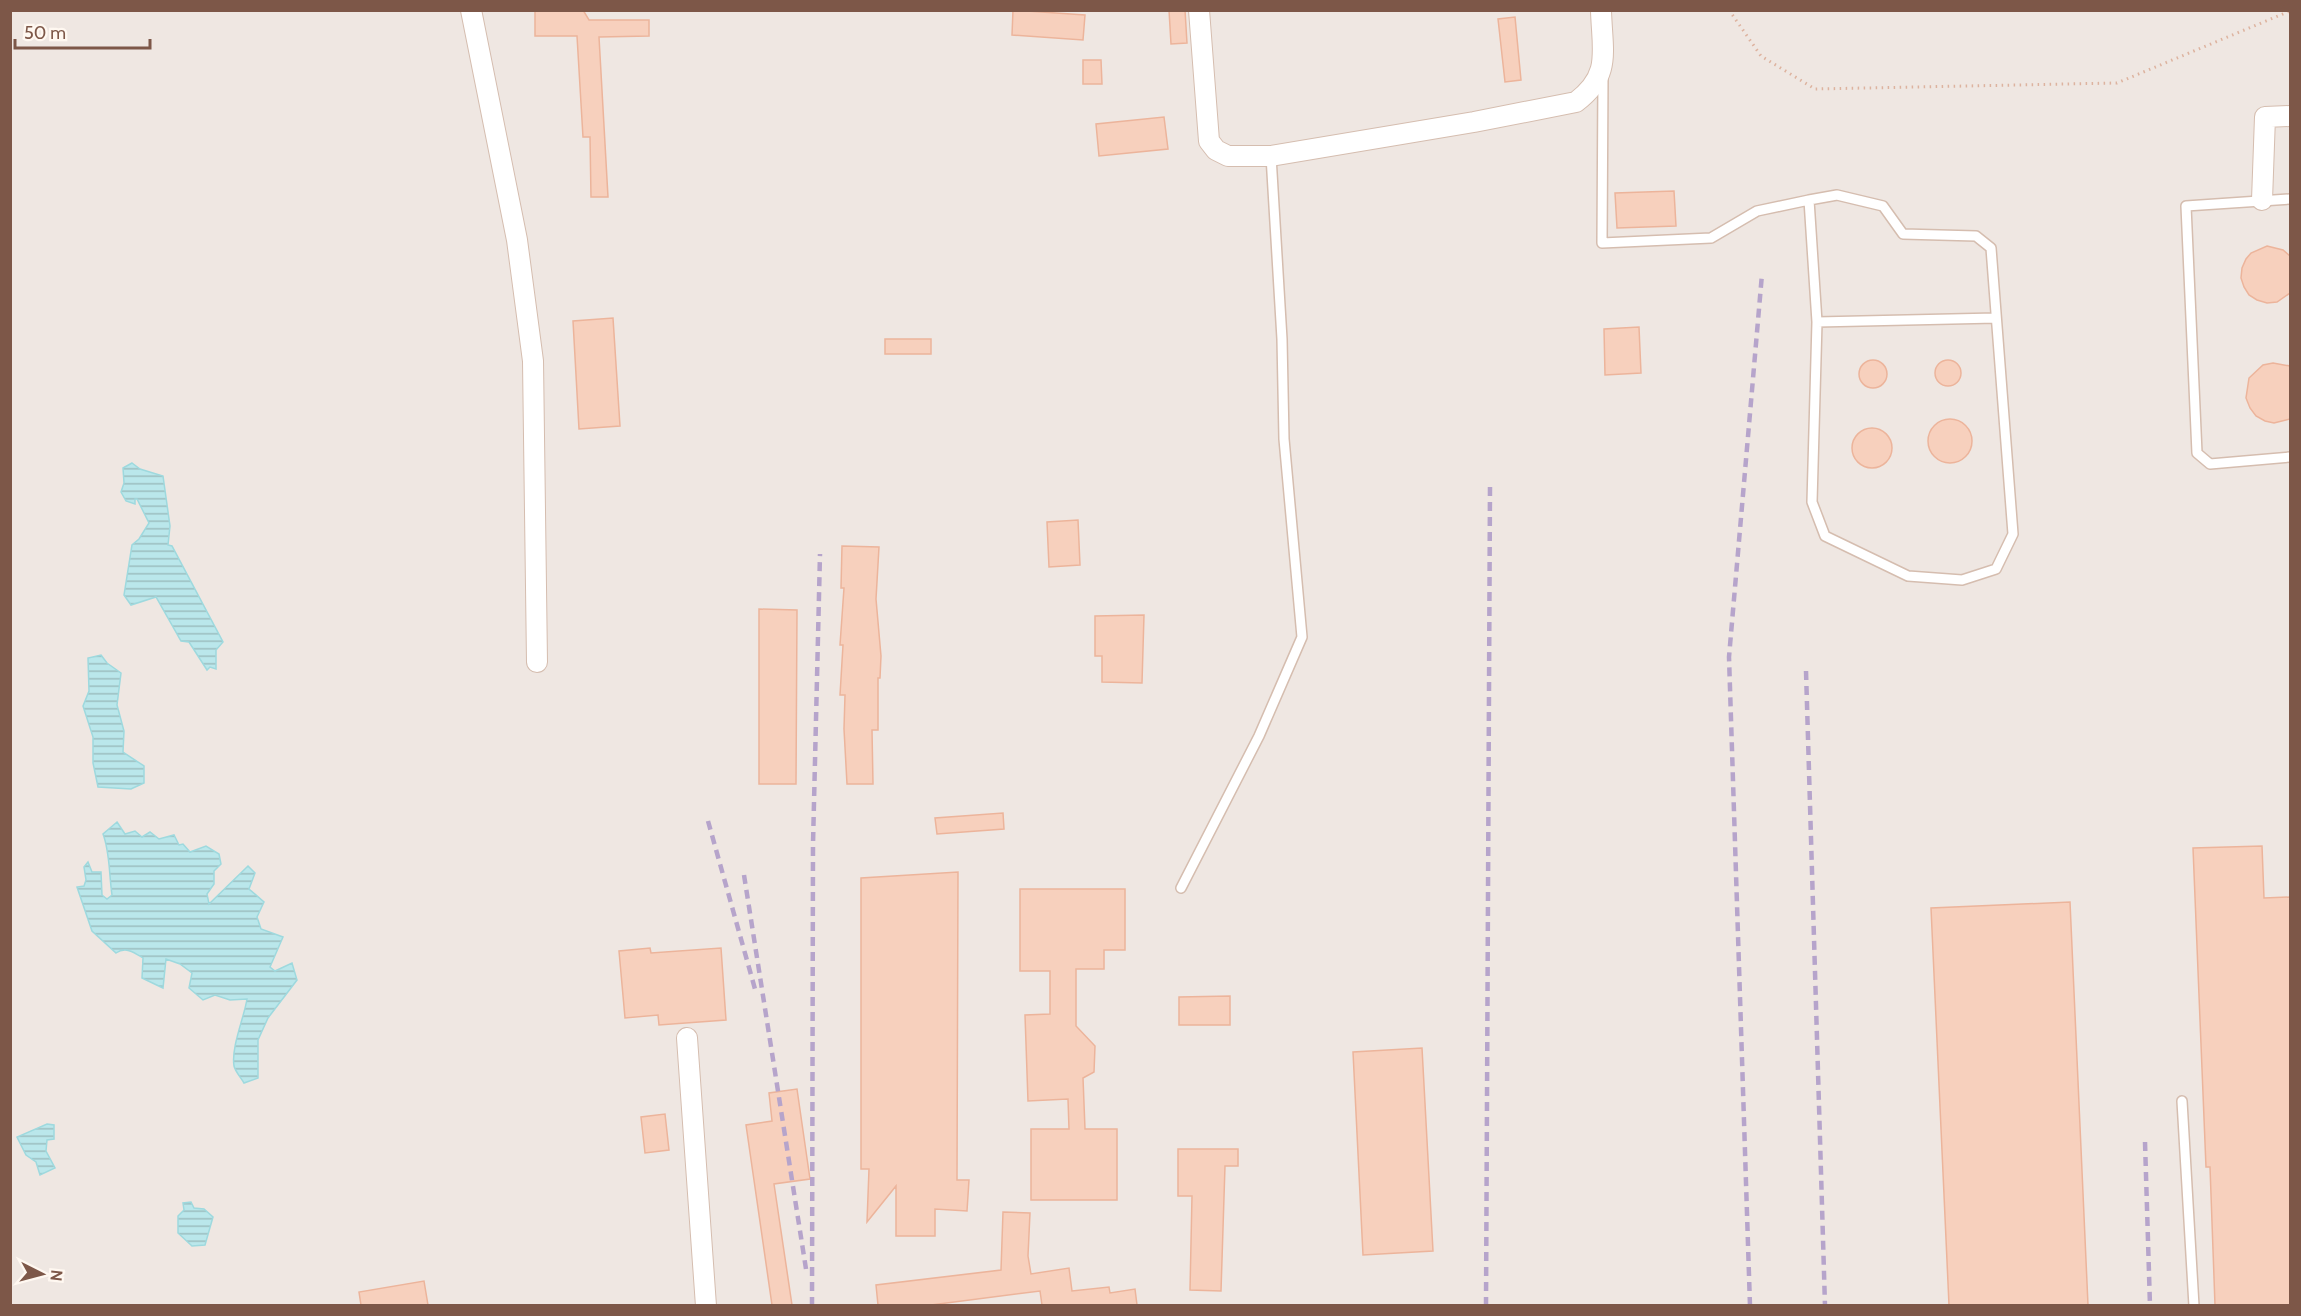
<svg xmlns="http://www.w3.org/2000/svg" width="2301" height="1316" font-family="Cabin,sans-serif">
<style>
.industrial{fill:#efe7e2}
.water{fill:url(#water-rules);stroke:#9ed9de;stroke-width:1.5}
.building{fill:#f7d0bd;stroke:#ecb49b;stroke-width:1.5}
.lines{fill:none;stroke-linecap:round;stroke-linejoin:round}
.service-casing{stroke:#d5bdaf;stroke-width:12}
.minor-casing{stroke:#d5bdaf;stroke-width:22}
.path{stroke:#ddb39f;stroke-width:3;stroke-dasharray:1.5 4.5;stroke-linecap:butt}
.service{stroke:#fff;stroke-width:9}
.minor{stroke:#fff;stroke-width:20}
.rail{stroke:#b6a4cb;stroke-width:4.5;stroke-dasharray:9 6;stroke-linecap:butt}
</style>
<defs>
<pattern id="water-rules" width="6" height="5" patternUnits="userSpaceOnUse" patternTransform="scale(1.5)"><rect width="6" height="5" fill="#bae7eb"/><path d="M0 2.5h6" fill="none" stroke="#9cbec0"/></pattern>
</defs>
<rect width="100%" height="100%" fill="#fff4e8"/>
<path class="industrial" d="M11 11H2290V1305H11Z"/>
<path class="water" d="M132 463 140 469 163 476 170 526 168 545 172 546 223 642 216 650V669L210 667 207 670 189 642 181 641 156 597 131 605 124 595 132 545 139 539 149 523 137 499H135V504L126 501 121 492 124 483 123 468Z
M101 655 107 663 121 673 117 705 124 731 123 752 144 766V783L131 789 98 787 93 763V737L83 706 89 691 88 658Z
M117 822 125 834 135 831 142 837 150 832 159 839 174 835 179 845 183 844 190 852 206 846 219 854 221 864 214 871V884L207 894 209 904 248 866 255 873 249 889 264 902 257 917 261 929 283 937 270 967 275 971 292 963 297 980 268 1018 258 1040V1078L244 1083C241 1078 235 1071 234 1066 231 1047 244 1018 247 999L230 1000 215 995 203 1000 189 988 192 973 180 964 166 959 163 988 142 978 143 958C135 953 126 946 116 953L92 931 77 887 84 886 86 880 84 867 88 862 92 872H101L102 895 107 899 112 895C109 875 110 852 103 834Z
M47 1124 54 1125V1139L47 1140 46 1151 55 1168 40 1175 36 1162 26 1155 17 1137Z
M191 1202 194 1208 204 1209 213 1217 205 1245 192 1246 178 1233V1216L184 1210 183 1203Z"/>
<path class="building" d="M535 10H583L589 20H649V36L599 37 608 197H591L590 137H583L577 36H535Z
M1013 10 1085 15 1083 40 1012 35Z
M1169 10H1185L1187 43 1171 44Z
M1515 17 1521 80 1505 82 1498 19Z
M1083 60H1101L1102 84H1083Z
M1164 117 1168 149 1099 156 1096 124Z
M1674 191 1676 226 1617 228 1615 193Z
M2267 246 2283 250 2290 256V293L2277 302 2267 303 2257 300 2249 295 2244 287 2241 278 2242 268 2246 259 2251 253Z
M613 318 620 426 579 429 573 321Z
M1639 327 1641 373 1605 375 1604 329Z
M885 339H931V354H885Z
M1935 373a13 13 0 1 1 26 0a13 13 0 1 1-26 0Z
M1859 374a14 14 0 1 1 28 0a14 14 0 1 1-28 0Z
M2273 363 2290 366V419L2274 423 2265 421 2256 416 2250 408 2246 398 2249 378 2263 365Z
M1928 441a22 22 0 1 1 44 0a22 22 0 1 1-44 0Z
M1852 448a20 20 0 1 1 40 0a20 20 0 1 1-40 0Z
M1078 520 1080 565 1049 567 1047 522Z
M842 546 879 547 876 599 881 656 880 678H878V730H872L873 784H847L844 729 845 695H840L843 645H840L844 588H841Z
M759 609 797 610 796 784H759Z
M1144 615 1142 683 1102 682V656H1095V616Z
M1003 813 1004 829 937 834 935 818Z
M2262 846 2264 898 2290 897V1305H2215L2210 1167H2206L2193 848Z
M958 872 957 1180H969L967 1211 935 1209V1236H896V1186L867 1222 869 1169H861V878Z
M1020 889H1125V950H1104V969H1076V1026L1095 1046 1094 1072 1083 1078 1085 1129H1117V1200H1031V1129H1069L1068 1099 1028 1101 1025 1015 1050 1014V971H1020Z
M2070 902 2088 1305H1949L1931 908Z
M650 948 651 953 721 948 726 1020 659 1025 658 1015 625 1018 619 951Z
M1230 996V1025H1179V997Z
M1422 1048 1433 1251 1363 1255 1353 1052Z
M797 1089 810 1179 774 1184 792 1305H772L746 1125 772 1121 769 1093Z
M665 1114 669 1150 645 1153 641 1117Z
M1178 1149H1238V1166H1225L1221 1291 1190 1290 1192 1196H1178Z
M1003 1212 1030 1213 1028 1256 1031 1274 1069 1268 1072 1291 1109 1287 1110 1293 1135 1289 1137 1305H1042L1040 1291 931 1305H878L876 1285 1001 1270Z
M424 1281 428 1305H361L359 1292Z"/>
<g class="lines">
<g class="service-casing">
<path id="service" d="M1603 77 1602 243 1711 238 1757 211 1809 200
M2290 199 2186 206 2197 453 2210 464 2290 457
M1817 322 1809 200 1837 195 1883 206 1903 234 1976 236 1991 248 2013 534 1996 569 1962 580 1908 576 1825 536 1812 502 1817 322 1996 318
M1181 888 1259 736 1302 637 1284 439 1282 339 1271 156
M2182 1101 2194 1306"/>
</g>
<g class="minor-casing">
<path id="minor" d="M471 10 517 240 533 361 537 662
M1199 10 1209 141 1216 150 1228 156H1271L1474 122 1576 102C1612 75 1602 51 1601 10
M2262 200 2265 117 2290 116
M687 1038 706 1306"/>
</g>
<path class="path" d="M1729 10 1761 56 1815 89 2117 83 2290 11"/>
<use href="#service" class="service"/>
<use href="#minor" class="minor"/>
<path class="rail" d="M1806 671 1825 1306
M708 821 755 989
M744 875 806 1269
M2145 1142 2150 1306
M812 1306 813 844 820 554
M1486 1306 1490 485
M1750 1306 1729 657 1762 274"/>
</g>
<rect width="2301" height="1316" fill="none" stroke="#7d5748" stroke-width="24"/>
<g transform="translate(42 1274) rotate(96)" stroke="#fff8f1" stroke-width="4.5" paint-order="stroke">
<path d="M0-4.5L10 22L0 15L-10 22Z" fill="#7d5748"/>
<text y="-9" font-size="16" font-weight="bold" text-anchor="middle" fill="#7d5748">N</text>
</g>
<path d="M15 39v9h135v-9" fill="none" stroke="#7d5748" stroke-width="3"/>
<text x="24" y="39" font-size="18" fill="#7d5748" stroke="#fff8f1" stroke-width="4.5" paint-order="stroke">50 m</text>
</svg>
